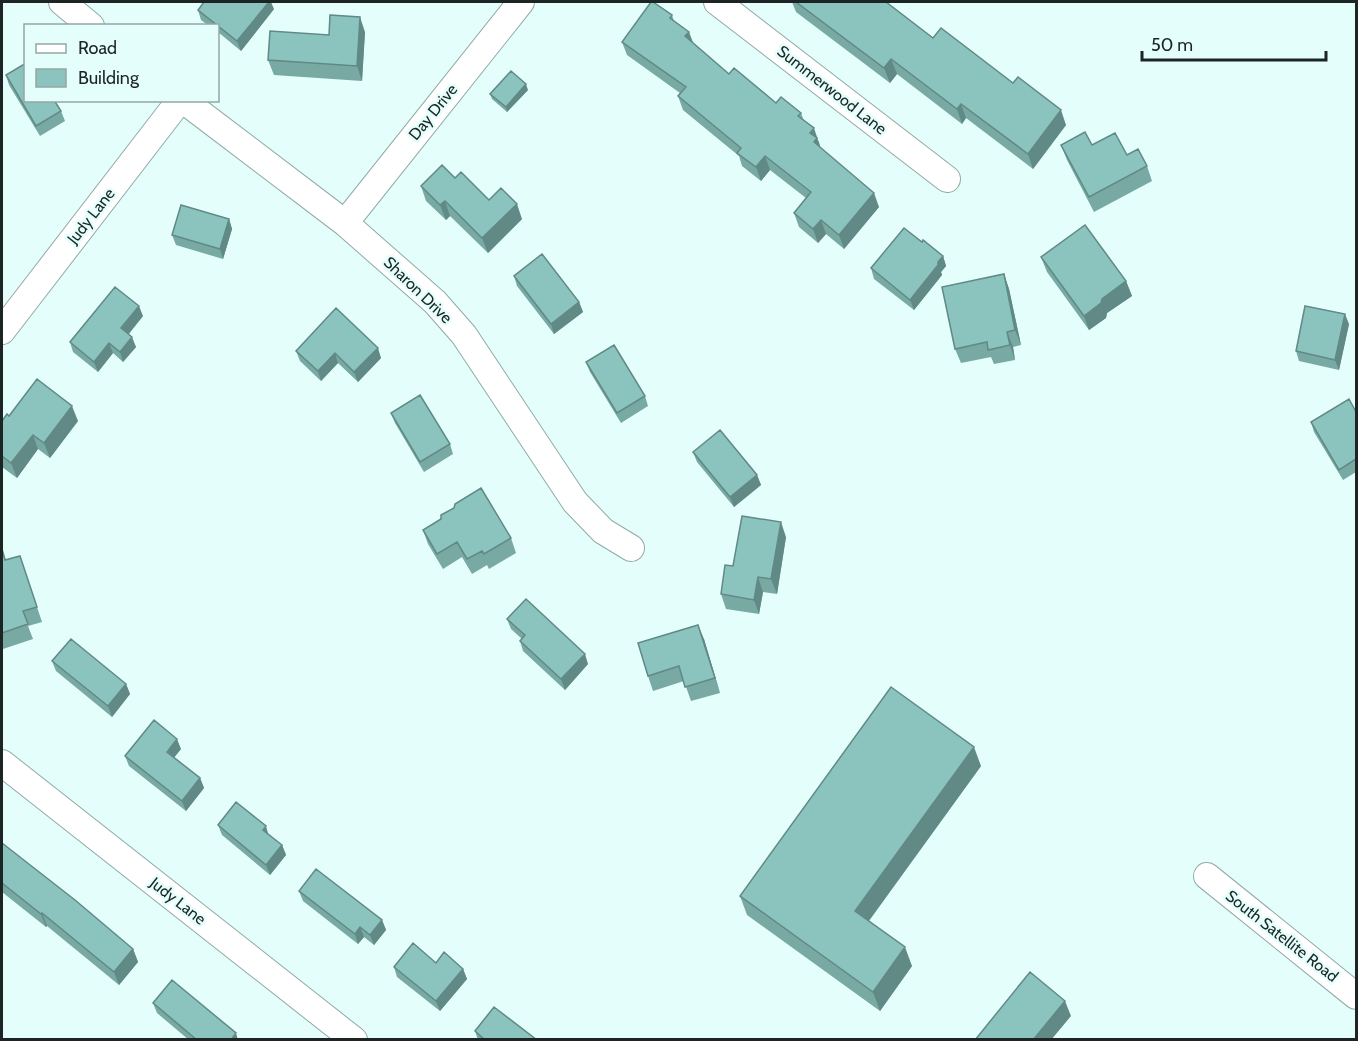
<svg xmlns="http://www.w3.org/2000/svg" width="1358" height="1041" font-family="Cabin,sans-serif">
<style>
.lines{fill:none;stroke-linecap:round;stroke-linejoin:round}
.minor-casing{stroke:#91aaa6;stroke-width:28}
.minor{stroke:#fff;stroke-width:26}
.wall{fill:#78a9a3}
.shaded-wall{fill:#618985}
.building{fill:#8bc4be;stroke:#618985;stroke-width:1.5}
.labels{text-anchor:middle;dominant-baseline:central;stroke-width:5;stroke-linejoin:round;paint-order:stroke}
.street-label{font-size:16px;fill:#1c2524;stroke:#e4fefb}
</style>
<rect width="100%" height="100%" fill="#e4fefb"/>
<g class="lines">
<g class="minor-casing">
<path id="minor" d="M62 2 91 26
M717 2 947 179
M183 100 345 223 435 302 464 335 575 502 603 531 631 548
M345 223 521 2
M2 331 180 100
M2 763 354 1040
M1207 876 1356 996"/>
</g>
<use href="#minor" class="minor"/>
</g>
<path class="wall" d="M792 2H886L933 38 1066 125 1033 169 966 118 962 124 897 74 890 83 796 12Z
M274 9 241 51 218 32V26H209L201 20 198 10Z
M672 15 674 21 693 43 729 74 776 103 801 113 804 121 819 142 820 147 879 207 844 249 826 234 818 243 799 227 794 213 806 198 770 170 761 181 742 166 739 156 683 110 678 96 680 93 627 55 622 42Z
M365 32 362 81 274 75 268 60 329 35Z
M6 75 61 111 65 121 40 136 9 85Z
M528 90 507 112 492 99 490 94Z
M1061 145H1092L1127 155 1147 166 1152 181 1094 212 1067 160Z
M455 178 489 200 522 219 488 253 450 216 446 220 426 201 421 186Z
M229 219 232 229 223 259 176 245 172 235Z
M922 242 943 256 946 266 941 272 942 275 914 310 874 279 871 268Z
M1041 257 1126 281 1132 296 1107 313 1106 318 1089 330 1047 272Z
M1004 274 1009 289 1021 345 1013 347 1015 360 994 364 991 357 961 363 955 349Z
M514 276 579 302 583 312 554 334 517 286Z
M143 316 129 334 136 347 123 362 113 353 98 372 73 352 70 342Z
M1349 324 1339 370 1299 361 1296 351Z
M296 351 381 358 358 382 338 363 321 381 300 361Z
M586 362 645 396 648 406 621 423 590 372Z
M1356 412V472L1343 480 1314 432 1311 422Z
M391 413 450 444 453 454 424 472 395 423Z
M9 416 78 421 50 458 38 449 17 478 2 467V421Z
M693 452 757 475 761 485 734 507 697 462Z
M423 530 511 538 516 553 489 569 487 565 472 574 462 557 443 569 428 544Z
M786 537 777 594 763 592 759 614 726 609 721 594 733 566Z
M2 548 6 560 20 556 42 622 28 626 33 639 3 649 2 645Z
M507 619 588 664 565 690 523 651 520 641 522 639 511 629Z
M704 639 720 693 691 701 684 681 653 691 648 676Z
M52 661 126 684 130 694 112 717 56 671Z
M181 749 174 758 200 778 204 788 186 811 129 766 125 756Z
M981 766 869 921 912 966 880 1011 747 915 740 896Z
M218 825 282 845 286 855 270 875 222 835Z
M2 843 133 949 138 962 119 985 47 926 46 927 2 892Z
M299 891 382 920 386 930 374 945 364 937 358 944 303 901Z
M436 963 463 969 467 979 440 1011 397 977 394 967Z
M153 1003 238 1040H189L157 1013Z
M475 1031 537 1040H478Z"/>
<path class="shaded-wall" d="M269 2H271L274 9 241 51 237 41Z
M360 17 365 32 362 81 357 66Z
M689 32 694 45 685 36Z
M891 59 897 74 890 83 884 68Z
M526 84 528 90 507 112 506 107Z
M961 104 966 118 962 124 957 109Z
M1061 110 1066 125 1033 169 1028 154Z
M814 128 822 152 819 156 810 133Z
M765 156 770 170 761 181 756 167Z
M874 193 879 207 844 249 839 235Z
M445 201 450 216 446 220 440 205Z
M517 204 522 219 488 253 482 238Z
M229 219 232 229 223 259 220 249Z
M821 220 826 234 818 243 813 229Z
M943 256 946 266 941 272 942 275 914 310 910 300Z
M1004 274 1009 289 1021 345 1015 330Z
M1126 281 1132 296 1107 313 1106 318 1089 330 1084 316 1102 299Z
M579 302 583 312 554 334 551 324Z
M139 306 143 316 125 338 121 328Z
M1345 314 1349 324 1339 370 1335 360Z
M1007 332 1013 347 1015 360 1010 345Z
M132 337 136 347 123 362 120 352Z
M109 343 113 353 98 372 94 362Z
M378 348 381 358 358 382 354 372Z
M335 353 338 363 321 381 318 371Z
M72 406 78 421 50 458 44 443Z
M33 435 38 449 17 478 11 463Z
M757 475 761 485 734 507 730 497Z
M781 522 786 537 777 594 771 579Z
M758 577 763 592 759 614 754 600Z
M698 625 704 639 720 693 715 678Z
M585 654 588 664 565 690 561 679Z
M126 684 130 694 112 717 108 706Z
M177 739 181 749 170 762 167 752Z
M974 747 981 766 862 930 855 911Z
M200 778 204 788 186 811 182 801Z
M266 826 269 837 263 830Z
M282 845 286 855 270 875 266 865Z
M42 913 47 926 46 927 41 914Z
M382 920 386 930 374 945 370 935Z
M360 927 364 937 358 944 355 934Z
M905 947 912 966 880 1011 873 992Z
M133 949 138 962 119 985 114 972Z
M463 969 467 979 440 1011 436 1001Z
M1065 1001 1071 1016 1051 1040H1033Z
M236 1033 238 1040H231Z"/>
<path class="building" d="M204 2H269L237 41 198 10Z
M651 2H653L672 15 670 18 689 32 685 36 729 74 734 68 776 103 781 97 801 113 798 116 814 128 810 133 817 138 814 142 874 193 839 235 821 220 813 229 794 213 811 192 765 156 756 167 737 153 741 148 678 96 686 87 622 42Z
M796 2H886L933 38 941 28 1013 83 1018 77 1061 110 1028 154 961 104 957 109 891 59 884 68Z
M330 15 360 17 357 66 268 60 270 31 329 35Z
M26 63V100H54L61 111 36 126 6 75Z
M511 71 526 84 506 107 490 94Z
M1085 132 1092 145 1115 133 1127 155 1138 149 1147 166 1089 197 1061 145Z
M442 165 455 178 461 172 489 200 501 188 517 204 482 238 445 201 440 205 421 186Z
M181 205 229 219 220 249 172 235Z
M1085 225 1126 281 1102 299 1101 303 1084 316 1041 257Z
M904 228 922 242 923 240 943 256 938 262V265L910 300 871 268Z
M542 254 579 302 551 324 514 276Z
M1004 274 1015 330 1007 332 1010 345 988 350 987 342 955 349 942 287Z
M115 287 139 306 121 328 132 337 120 352 109 343 94 362 70 342Z
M1305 306 1345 314 1335 360 1296 351Z
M336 308 378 348 354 372 335 353 318 371 296 351Z
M614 345 645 396 617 413 586 362Z
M37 379 72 406 44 443 33 435 11 463 2 456V421L7 414 9 416Z
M420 395 450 444 420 462 391 413Z
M1349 399 1356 412V459L1339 470 1311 422Z
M720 430 757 475 730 497 693 452Z
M481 488 511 538 484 554 482 551 467 559 457 542 437 554 423 530 441 519V515L454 508 455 504Z
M742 516 781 522 771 579 758 577 754 600 721 594 725 565 733 566Z
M2 549 5 560 20 556 37 607 23 611 28 624 2 633Z
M526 599 585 654 561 679 520 641 525 635 507 619Z
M698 625 715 678 685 687 679 666 648 676 638 643Z
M71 639 126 684 108 706 52 661Z
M891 687 974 747 855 911 905 947 873 992 740 896Z
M154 720 177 739 167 752 200 778 182 801 125 756Z
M236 802 266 826 263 830 282 845 266 865 218 825Z
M2 843 75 900 133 949 114 972 42 913 41 914 2 883Z
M316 869 382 920 370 935 360 927 355 934 299 891Z
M413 943 436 963 444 952 463 969 436 1001 394 967Z
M1030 972 1065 1001 1033 1040H975Z
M172 980 236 1033 231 1040H197L153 1003Z
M494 1007 537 1040H485L475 1031Z"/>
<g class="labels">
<g class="street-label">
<text transform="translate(832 90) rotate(38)">Summerwood Lane</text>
<text transform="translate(433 112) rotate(-51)">Day Drive</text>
<text transform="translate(91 216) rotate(-52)">Judy Lane</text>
<text transform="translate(418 290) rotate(44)">Sharon Drive</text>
<text transform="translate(178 901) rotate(38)">Judy Lane</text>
<text transform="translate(1282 936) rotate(38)">South Satellite Road</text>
</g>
</g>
<rect width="1358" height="1041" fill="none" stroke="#1c2524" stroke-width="6"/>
<rect x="24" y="24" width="195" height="78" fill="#e4fefb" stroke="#94a7a5" stroke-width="1.5"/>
<rect x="36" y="44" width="30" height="9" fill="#ffffff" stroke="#94a7a5" stroke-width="1.5"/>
<text x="78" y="54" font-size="18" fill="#1c2524">Road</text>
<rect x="36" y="69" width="30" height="18" fill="#8bc4be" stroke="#94a7a5" stroke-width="1.5"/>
<text x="78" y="84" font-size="18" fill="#1c2524">Building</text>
<path d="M1142 51v9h184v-9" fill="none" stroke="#1c2524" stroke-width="3"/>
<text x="1151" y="51" font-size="18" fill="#1c2524" stroke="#e4fefb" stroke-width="4.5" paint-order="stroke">50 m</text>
</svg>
